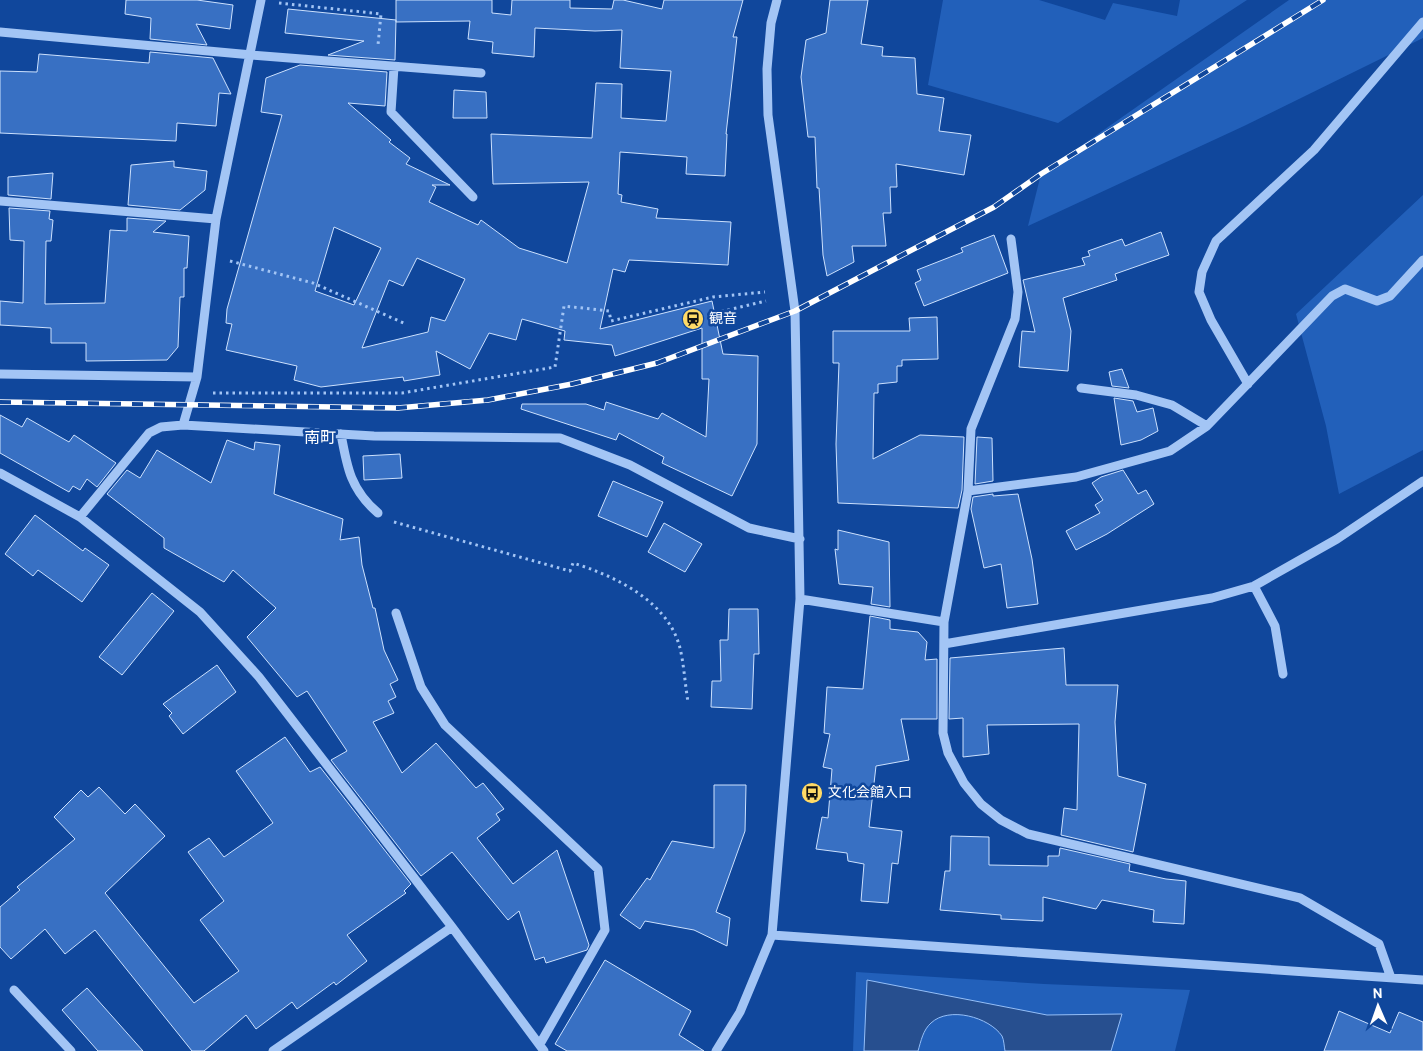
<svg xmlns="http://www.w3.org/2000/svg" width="1423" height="1051" font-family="Overpass,'Noto Sans JP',sans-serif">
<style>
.green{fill:#2260ba}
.water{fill:#274f8f;stroke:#95bff8}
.building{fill:#3870c3;stroke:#cce1fe;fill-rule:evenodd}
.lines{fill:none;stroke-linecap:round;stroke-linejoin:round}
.path{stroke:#a3c5f5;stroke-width:3;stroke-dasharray:2.5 4;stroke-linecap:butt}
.minor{stroke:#a3c5f5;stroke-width:9}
.rail-casing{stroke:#fff;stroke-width:5.5}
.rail{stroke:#10479c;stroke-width:4;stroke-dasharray:11;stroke-linecap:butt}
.labels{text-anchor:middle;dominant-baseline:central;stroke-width:5;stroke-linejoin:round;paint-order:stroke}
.poi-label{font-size:14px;fill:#fff;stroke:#10479c;text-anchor:start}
.quarter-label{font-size:16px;fill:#fff;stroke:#10479c}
</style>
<rect width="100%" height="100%" fill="#10479c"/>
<path class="green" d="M943 0H1039L1105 20 1113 3 1177 16 1180 0H1247L1058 123 928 85Z
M1289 0H1423V38L1244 126 1028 226 1041 174Z
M1423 195V450L1339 494 1326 426 1296 314Z
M856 972 1044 984 1190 990 1175 1051H853Z"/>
<path class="water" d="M867 980 1047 1015 1122 1014 1111 1051H1005C1004 1046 1004 1040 1002 1036 989 1017 949 1006 931 1023 923 1030 921 1041 918 1051H864Z"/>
<path class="building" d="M126 0H197L233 5 230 29 196 24 207 45 150 39 151 18 125 14Z
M396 0H492V13L511 15 512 0H570V8L612 9 614 0H623L662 9 664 0H743L733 37H737L726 134H727L725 176 686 174 687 157 620 152 618 194 622 195 621 202 658 209 656 218 731 222 728 265 629 260 625 272 613 269 600 329 712 301 723 354 758 356 757 444 732 496 662 463 664 457 619 433 616 440 521 409 522 404H586L604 410 606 402 658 419 662 413 706 437 709 379H702V328L615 356 612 345 564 340 565 331 522 319 516 340 489 333 470 369 436 351 440 375 404 381 403 377 321 387 294 380 297 366 226 350 232 324 226 323 227 309 282 115 261 112 266 78 300 65 387 72 385 106 348 103 391 140 389 142 410 158 406 164 450 185H432L436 187 429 202 478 225 481 220 519 248 567 263 589 182 493 184 491 134 592 138 596 83 622 84 621 118 666 121 671 71 620 68 622 30 595 31 535 28 534 57 492 53 493 42 468 39 470 21 396 22ZM334 227 381 248 354 305 315 291ZM417 258 465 279 445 321 431 317 428 332 362 348 389 280 403 286Z
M830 0H868L861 44 883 47 882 56 915 58 917 94 944 98 939 131 971 135 964 175 896 164 897 187H890L891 213H883L886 246H852L854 262 827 276 823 255 819 188H817L815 137H808L801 77 806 40 826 33Z
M288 9 396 20 395 60 328 55 364 41 285 33Z
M150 52 213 58 231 94 219 93 216 126 177 123 176 141 0 133V71L37 72 39 54 149 63Z
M454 90 486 92 487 118H453Z
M174 161V167L207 171 205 190 180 210 128 205 131 165Z
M53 173 51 199 8 195V177Z
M9 208 50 211 49 219 53 220 51 241H46L45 304 105 303 110 230 127 231V218L166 221 153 232 189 236 187 268H184V297H180L178 347 167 360 86 361V343H51V328L0 325V301L23 303 24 241 10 240Z
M1161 232 1169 255 1115 274 1117 280 1063 298 1071 331 1068 371 1019 367 1022 331 1035 332 1023 280 1085 265 1082 258 1090 256 1088 251 1122 239 1125 246Z
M994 235 1008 273 924 306 915 283 921 280 917 270 963 252 961 248Z
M937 317 938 359 902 360V366H897V382L878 384V393H874L873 459 920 435 964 437 962 490 958 508 838 503 836 444 839 363H833V331H910L909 318Z
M1122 369 1129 388 1112 386 1109 372Z
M1114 398 1133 401 1137 412 1153 408 1158 431 1141 440 1121 445Z
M0 415 22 427 27 418 69 442 74 435 116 463 97 487 87 479 80 490 73 486 69 492 0 453Z
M977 437 992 438 993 481 975 484Z
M227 440 254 450 255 442 280 445 274 494 343 519 340 540 359 537 362 565 373 608H375L384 650 398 680 390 684 396 697 388 701 394 713 373 722 402 773 436 743 476 788 483 783 504 809 496 814 500 820 477 838 513 884 557 850 589 945 587 950 546 963 544 957 535 960 519 911 508 920 452 852 421 876 331 760 347 751 307 691 297 697 247 637 276 608 233 570 224 582 164 548V538L107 494 127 470 140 478 157 450 211 483Z
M400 454 402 478 364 480 363 456Z
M1123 470 1138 494 1146 490 1154 504 1107 534 1076 550 1066 531 1100 513 1095 505 1103 500 1092 483 1101 477Z
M613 481 663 502 647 537 598 516Z
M993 494V496L1018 494 1032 559 1038 604 1007 608 1001 564 984 568 971 509 973 497Z
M35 515 83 551 85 548 109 565 82 602 38 570 33 576 5 554Z
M664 523 702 544 685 572 648 552Z
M838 530 889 542 890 607 871 604 873 587 839 584 835 549 838 550Z
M152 593 174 611 122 675 99 657Z
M729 609H758L759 654H754L752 709 711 707 712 681H721L720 640H728Z
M870 616 890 620V629L918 632 927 642 925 660 937 659V719H901L909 760 876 766 869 827 902 831 898 864 892 863 888 903 861 901 864 864 848 861 847 853 816 849 822 817 828 818 832 769 823 767 830 734 824 733 827 687 863 689Z
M1064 648 1066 685H1118L1115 722 1118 776 1146 784 1133 852 1061 835 1064 808 1077 810 1079 724 987 725 989 754 963 757V718L949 719 950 658Z
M217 665 236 692 183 734 169 716 172 713 163 704Z
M285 737 310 772 320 767 411 884 404 891 406 893 347 935 367 961 336 985 334 982 297 1009 292 1002 256 1029 246 1015 204 1051H192L95 930 65 954 45 929 11 959 0 947V907L20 890 17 887 75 839 54 817 81 790 88 797 99 787 125 814 135 804 165 836 105 893 194 1003 239 971 200 920 224 901 188 852 209 838 224 857 273 823 236 771Z
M714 785H746L745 831 716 912 730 918 727 946 694 930 645 921 640 929 620 915 647 878 650 880 672 841 714 848Z
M951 836 989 837V865L1048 866V856H1059L1060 848 1130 864 1129 871 1166 879 1186 881 1184 924 1153 922 1154 910 1102 900 1096 909 1043 897V921L1001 919V915L940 910 945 871H950Z
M605 960 691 1011 679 1035 704 1051H567L555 1044Z
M87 988 143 1051H98L62 1010Z
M1339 1011 1390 1033 1399 1012 1423 1022V1051H1324Z"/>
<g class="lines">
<path class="path" d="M279 3 381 14 378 45
M230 261 313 283 406 324
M715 313 766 301
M213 393H402L555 367 564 306 609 311 611 321 713 297 765 292
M394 522 570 571 573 563C615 576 668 601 680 648 684 665 685 684 688 702"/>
<path class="minor" d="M0 32 252 55 481 73
M394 67 391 112 473 197
M0 201 216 219
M1011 239 1018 292 1015 319 971 429 968 491 944 622 943 733 948 753 964 783 981 804 1001 820 1028 834 1300 898 1379 944 1391 978
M0 374 197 377
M1248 384 1211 320 1199 292 1202 272 1216 241 1314 150 1423 22
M1081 388 1136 395 1172 405 1207 426
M183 425 374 436 560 438 630 465 749 528 800 539
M341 434C347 468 351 490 378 513
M0 473 80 517 200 612 259 677 452 927 544 1051
M968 491 1076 477 1170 451 1207 426 1332 296 1345 289 1377 301 1390 296 1423 260
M80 517 149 433 161 427 183 425 197 377 216 219 261 0
M1254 586 1275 626 1283 674
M800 599 944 622
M396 613 421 687 445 725 598 869 605 930 540 1044
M944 644 1212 598 1254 586 1337 539 1423 481
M772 935 1423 980
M14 990 71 1051
M273 1051 452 927
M716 1051 740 1012 772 935 800 599 795 311 768 115 767 69 771 23 777 0"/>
<g class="rail-casing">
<path id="rail" d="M0 402 398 408 488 400 572 384 657 363 795 311 994 207 1041 174 1323 0"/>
</g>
<use href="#rail" class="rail"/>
</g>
<defs>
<g id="station-disc" transform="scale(1.125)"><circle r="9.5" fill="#ffda67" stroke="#10479c"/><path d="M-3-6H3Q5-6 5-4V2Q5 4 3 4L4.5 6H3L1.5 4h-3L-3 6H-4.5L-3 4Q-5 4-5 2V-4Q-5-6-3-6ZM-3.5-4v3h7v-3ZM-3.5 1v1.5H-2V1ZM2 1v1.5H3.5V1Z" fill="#111"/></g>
<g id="bus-disc" transform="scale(1.125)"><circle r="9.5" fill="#ffda67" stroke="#10479c"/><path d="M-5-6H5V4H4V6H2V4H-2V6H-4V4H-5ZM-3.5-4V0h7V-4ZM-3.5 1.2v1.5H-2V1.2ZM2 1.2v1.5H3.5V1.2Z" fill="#111"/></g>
</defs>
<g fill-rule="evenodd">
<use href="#station-disc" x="693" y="319"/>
<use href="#bus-disc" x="812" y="793"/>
</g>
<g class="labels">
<g class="poi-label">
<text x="709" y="319">観音</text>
<text x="828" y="793">文化会館入口</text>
</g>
<g class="quarter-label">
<text x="320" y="439">南町</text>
</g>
</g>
<g transform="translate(1378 1006) rotate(358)" stroke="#10479c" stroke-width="4" paint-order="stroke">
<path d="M0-4L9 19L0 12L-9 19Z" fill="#ffffff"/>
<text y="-8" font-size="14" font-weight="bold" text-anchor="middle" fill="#ffffff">N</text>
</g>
</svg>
